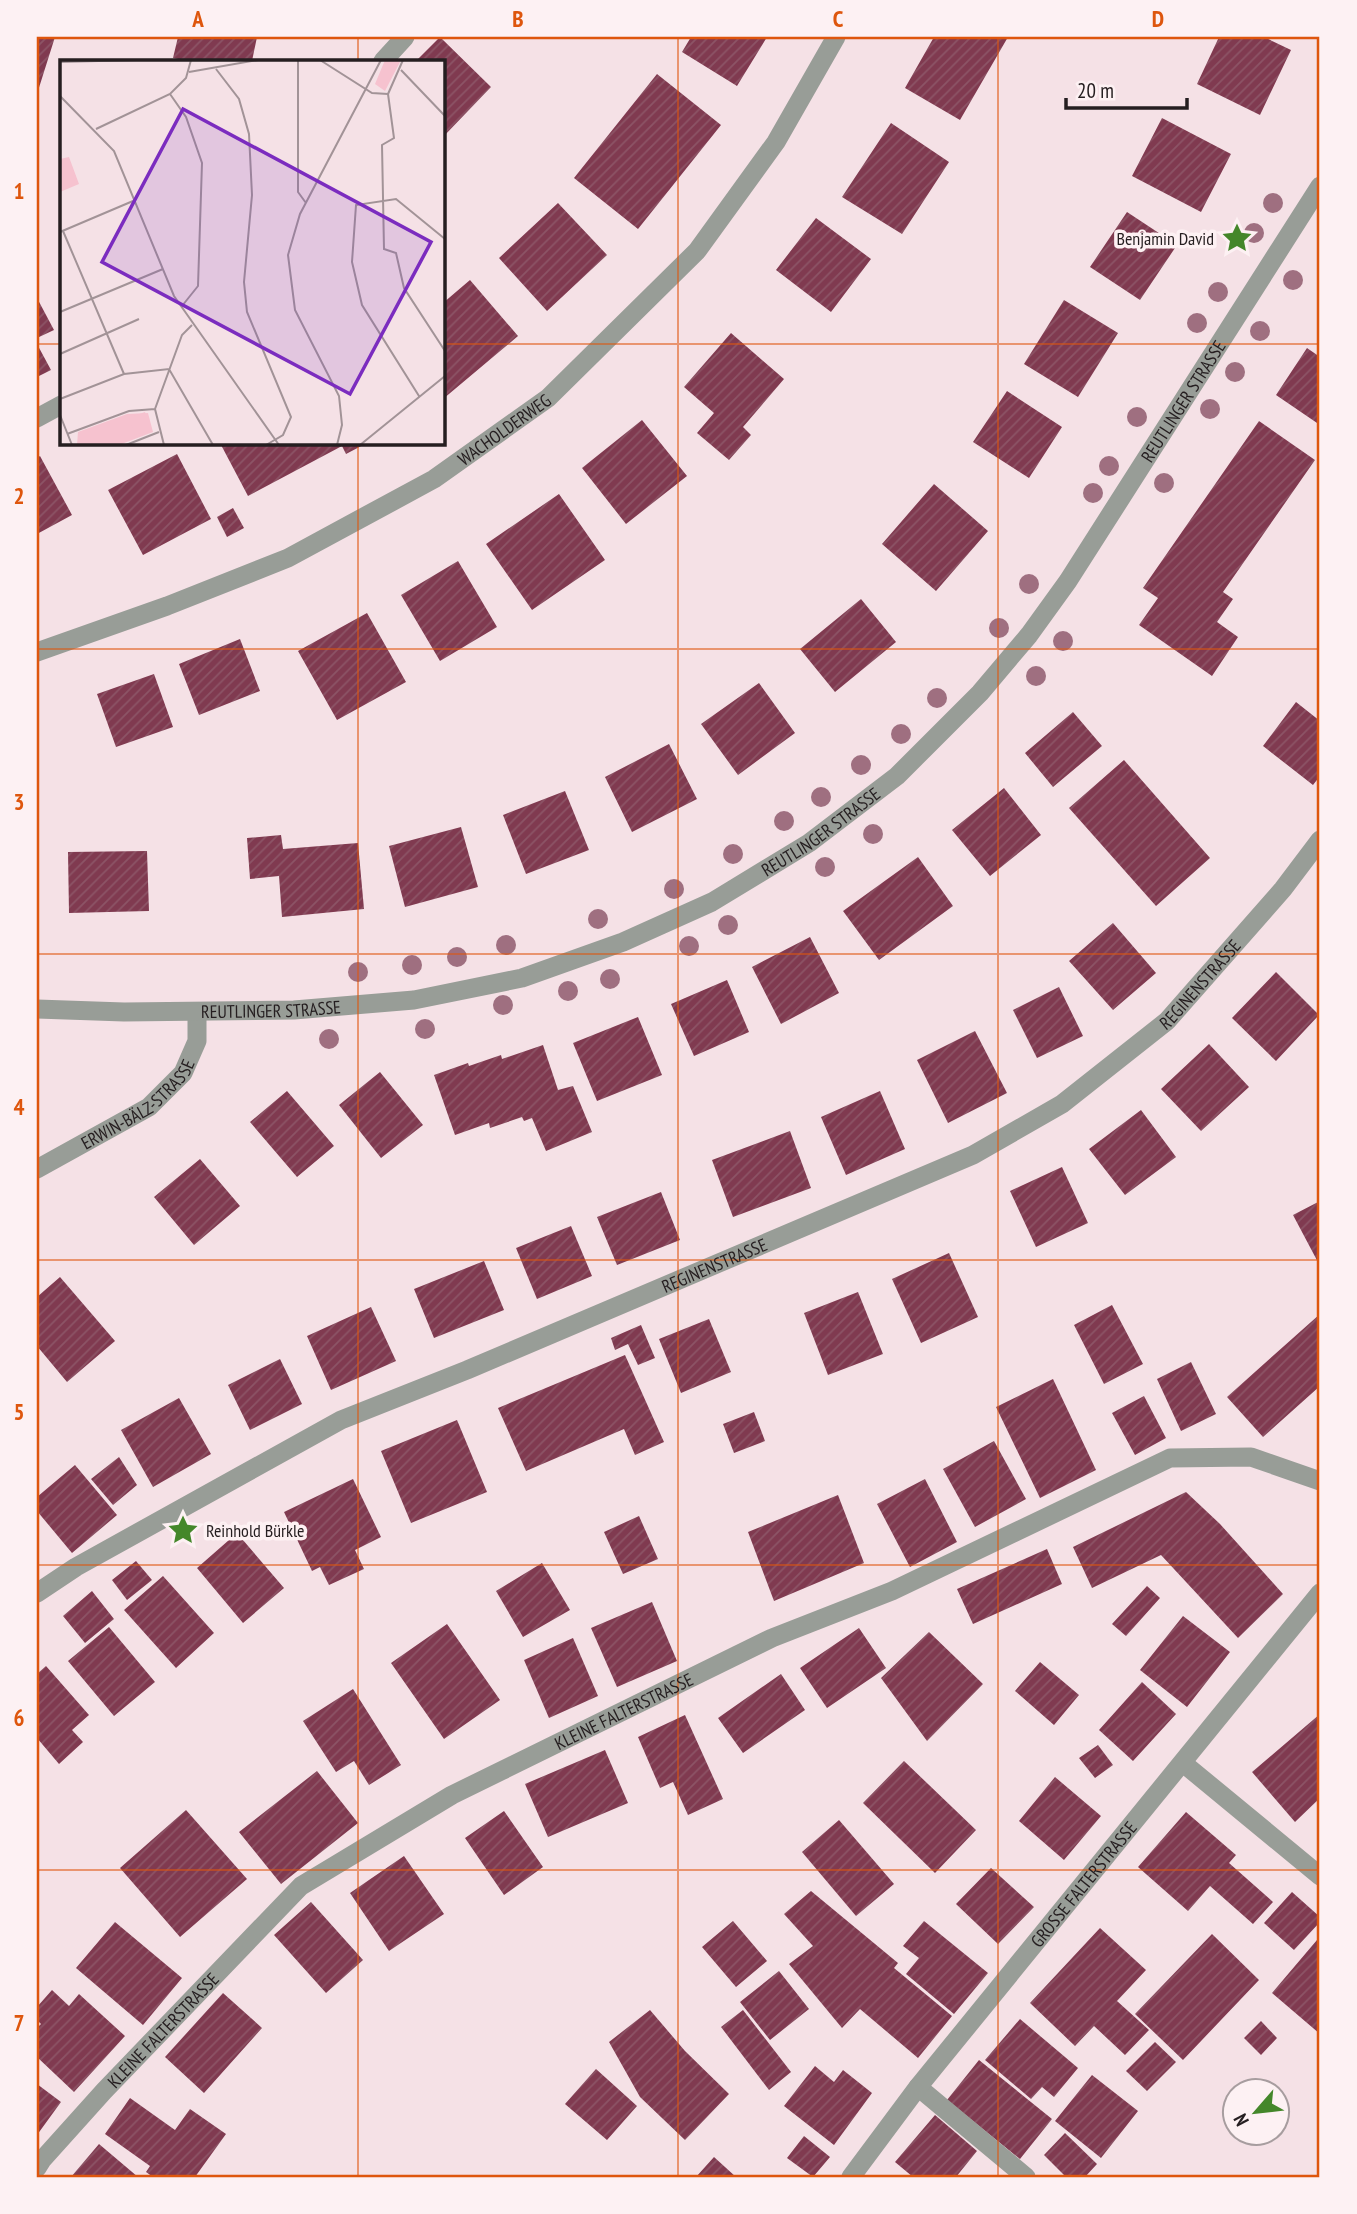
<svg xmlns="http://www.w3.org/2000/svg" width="1357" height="2214" font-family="'PT Sans Narrow',sans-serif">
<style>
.building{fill:url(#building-hatch)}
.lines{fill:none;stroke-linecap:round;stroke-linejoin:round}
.service{stroke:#989d97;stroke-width:19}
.minor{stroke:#989d97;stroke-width:19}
.tertiary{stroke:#989d97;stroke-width:19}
.tree{fill:#9f6f80}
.grid{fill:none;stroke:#de560d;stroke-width:2;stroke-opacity:0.55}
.labels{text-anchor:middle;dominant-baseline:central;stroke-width:7;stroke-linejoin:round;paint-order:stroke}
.poi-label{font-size:18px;fill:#251e20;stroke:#fdf1f3;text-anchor:end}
.street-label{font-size:18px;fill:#251e20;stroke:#fdf1f3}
.inset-road{fill:none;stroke:#a29397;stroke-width:2}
.view{fill:#7b2cbf;fill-opacity:0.15;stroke:#7b2cbf;stroke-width:3.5}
.inset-edge{fill:none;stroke:#251e20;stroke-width:3.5}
.neatline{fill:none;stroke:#de560d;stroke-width:2.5}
.grid-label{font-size:23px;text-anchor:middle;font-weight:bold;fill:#de560d}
</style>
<defs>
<pattern id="building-hatch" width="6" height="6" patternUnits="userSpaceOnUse" patternTransform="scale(1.75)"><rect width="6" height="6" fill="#803a50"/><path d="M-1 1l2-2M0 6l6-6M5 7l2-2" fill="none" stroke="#8c5466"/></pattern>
</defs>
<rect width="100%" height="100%" fill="#f5e1e6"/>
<path class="building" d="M37 37H55L37 94Z
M178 37H257L252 61H189L173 58Z
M440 37 491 87 443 137V61H416Z
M691 37H767L737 86 682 52Z
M934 37H1008L960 120 905 88Z
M1219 37H1264L1291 50 1260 115 1197 84Z
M657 74 721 125 638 229 574 178Z
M1162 118 1231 154 1201 212 1132 176Z
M891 123 949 162 902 234 842 197Z
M558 203 607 255 547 311 499 258Z
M1127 212 1177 245 1140 300 1090 267Z
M816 218 871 259 831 312 776 270Z
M470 280 518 336 443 399V303Z
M37 298 54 330 37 338Z
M1064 300 1118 333 1078 397 1024 364Z
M731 333 784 379 743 427 751 435 729 460 697 433 714 413 684 387Z
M37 344 51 370 37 377Z
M1307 348 1320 357V425L1276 395Z
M1007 391 1062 427 1029 478 973 442Z
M642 420 687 476 626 524 582 468Z
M1259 421 1315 460 1223 592 1233 599 1217 622 1238 637 1212 676 1139 625 1158 598 1143 588Z
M220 443H367L346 454 342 446 248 496Z
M177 454 211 519 143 555 108 490Z
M40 456 72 515 37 534V458Z
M934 484 988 531 936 591 882 544Z
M559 494 605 560 532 610 486 544Z
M233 508 244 528 227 537 217 517Z
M458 561 497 627 440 661 401 595Z
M861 599 896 642 835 692 800 649Z
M367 613 406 682 337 720 298 651Z
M240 639 260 691 199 715 179 664Z
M154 674 173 727 116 747 97 694Z
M759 683 795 733 738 775 701 724Z
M1296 702 1320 721V776L1313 785 1263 746Z
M1073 712 1102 746 1053 787 1025 753Z
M669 744 697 799 632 832 605 777Z
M1124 760 1210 858 1156 906 1069 808Z
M1004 788 1041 835 990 876 952 830Z
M565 791 589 850 526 874 503 815Z
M461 827 478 887 405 907 389 846Z
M281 835 283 849 358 843 364 909 282 917 279 876 250 879 247 838Z
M147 851 149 911 69 913 68 852Z
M918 857 953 906 879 960 843 911Z
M1113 923 1156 973 1113 1010 1069 961Z
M810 937 839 993 781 1024 752 967Z
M1276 972 1319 1015 1276 1061 1232 1018Z
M727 980 749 1032 694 1056 671 1004Z
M1059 987 1083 1036 1037 1058 1013 1010Z
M638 1017 662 1075 597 1101 573 1043Z
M975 1031 1007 1093 948 1123 917 1060Z
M1209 1044 1249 1087 1201 1131 1161 1089Z
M543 1045 558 1090 573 1086 592 1132 546 1151 532 1118 524 1121 522 1117 490 1128 489 1123 455 1135 434 1075 468 1063 469 1066 501 1055 502 1059Z
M380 1072 423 1125 381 1158 339 1105Z
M287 1091 334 1146 297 1177 250 1122Z
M880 1091 905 1149 846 1175 821 1117Z
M1141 1110 1176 1157 1125 1195 1089 1149Z
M790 1131 811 1188 733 1217 712 1160Z
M200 1159 240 1206 194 1245 154 1197Z
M1062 1167 1088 1223 1036 1247 1010 1191Z
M661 1192 680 1240 617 1265 597 1217Z
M1320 1201V1266L1293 1215Z
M571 1226 592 1276 537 1299 516 1248Z
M949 1253 978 1317 921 1343 892 1279Z
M484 1261 504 1310 434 1338 414 1289Z
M60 1277 115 1341 67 1382 37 1346V1297Z
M858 1292 883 1354 828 1375 804 1313Z
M1112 1305 1143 1364 1104 1384 1074 1325Z
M371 1307 396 1361 331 1390 307 1336Z
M1320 1314V1386L1263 1437 1227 1397Z
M709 1319 731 1372 681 1393 659 1339Z
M641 1325 655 1358 638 1365 628 1344 615 1350 611 1338Z
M625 1355 664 1442 635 1455 624 1429 526 1471 498 1408Z
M280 1359 302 1404 250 1430 228 1385Z
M1191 1362 1216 1414 1181 1431 1157 1379Z
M1053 1379 1096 1470 1040 1498 996 1407Z
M1144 1396 1166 1438 1135 1455 1112 1413Z
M179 1398 211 1454 153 1487 121 1430Z
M754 1412 765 1441 734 1453 723 1424Z
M457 1420 487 1492 411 1523 381 1451Z
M994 1441 1026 1499 975 1527 943 1469Z
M119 1457 137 1485 113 1505 91 1479Z
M75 1465 117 1515 72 1553 37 1511V1497Z
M353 1479 381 1537 355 1550 364 1569 329 1585 320 1567 312 1571 284 1512Z
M925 1479 957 1542 910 1567 877 1504Z
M1186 1492 1220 1524 1283 1594 1238 1638 1161 1555 1092 1588 1073 1547Z
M838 1495 864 1563 774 1601 748 1532Z
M639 1516 658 1559 623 1574 604 1532Z
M237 1533 284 1588 243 1623 197 1568Z
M1047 1549 1062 1584 973 1624 957 1589Z
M136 1561 152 1580 127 1600 112 1580Z
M542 1563 570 1610 523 1637 496 1591Z
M163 1576 214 1633 176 1668 124 1610Z
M1147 1586 1160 1598 1126 1636 1112 1624Z
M92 1591 114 1619 85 1643 63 1616Z
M652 1602 677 1661 617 1687 591 1628Z
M1183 1616 1230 1652 1187 1707 1140 1670Z
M447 1624 500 1700 444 1739 391 1663Z
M109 1627 155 1682 114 1716 68 1661Z
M859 1628 886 1668 827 1708 800 1668Z
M929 1632 983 1684 927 1741 881 1678Z
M573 1638 598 1696 549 1718 524 1660Z
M1040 1662 1079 1695 1054 1725 1015 1691Z
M46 1666 89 1715 72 1730 83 1742 59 1764 37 1738V1674Z
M781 1674 805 1710 743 1753 718 1718Z
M1142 1682 1176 1714 1133 1761 1099 1730Z
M353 1689 401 1765 369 1785 354 1761 336 1772 303 1721Z
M1320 1714V1798L1295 1822 1252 1772Z
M685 1715 723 1799 688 1815 673 1782 660 1788 638 1737Z
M1098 1745 1113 1765 1095 1778 1079 1758Z
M605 1750 628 1803 548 1837 525 1784Z
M904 1761 976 1830 935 1873 863 1803Z
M317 1771 358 1823 281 1884 239 1832Z
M1055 1777 1101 1816 1064 1860 1019 1821Z
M186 1810 247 1879 180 1937 120 1868Z
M504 1811 543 1867 504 1895 465 1838Z
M1186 1812 1236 1855 1229 1863 1273 1902 1253 1924 1210 1886 1188 1911 1138 1867Z
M839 1820 894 1884 856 1916 802 1852Z
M404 1856 444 1914 389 1951 350 1893Z
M991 1868 1034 1907 998 1944 956 1904Z
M811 1891 898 1963 894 1968 952 2016 918 2058 860 2009 842 2028 789 1964 813 1946 784 1914Z
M1292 1892 1320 1917V1922L1294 1950 1264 1923Z
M311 1902 363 1960 326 1993 274 1935Z
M733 1921 767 1961 736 1987 702 1947Z
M924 1921 988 1973 954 2014 906 1974 919 1958 903 1946Z
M115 1922 182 1978 143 2025 76 1968Z
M1100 1928 1146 1970 1117 2001 1149 2030 1125 2055 1094 2026 1075 2046 1030 2003Z
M1212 1934 1259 1980 1183 2060 1135 2014Z
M1317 1940 1320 1943V2034L1272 1993Z
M779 1971 809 2009 770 2040 740 2002Z
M52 1990 69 2006 79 1994 125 2036 74 2092 37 2057V2028L41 2024 37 2020V2007Z
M223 1993 262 2028 204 2093 165 2057Z
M650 2010 685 2051 729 2094 685 2140 640 2097 609 2042Z
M743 2010 791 2072 769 2090 721 2027Z
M1020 2019 1078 2068 1054 2097 1042 2087 1031 2099 985 2060Z
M1261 2021 1277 2038 1261 2055 1244 2038Z
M1155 2042 1176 2062 1147 2091 1126 2071Z
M979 2060 1052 2119 1020 2159 947 2100Z
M815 2066 834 2082 843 2070 872 2093 834 2145 784 2106Z
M596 2069 637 2106 607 2140 565 2104Z
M1092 2075 1138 2111 1101 2158 1055 2121Z
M37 2084 61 2102 37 2135Z
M130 2098 175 2130 190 2109 226 2134 195 2177H153L146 2172 150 2166 105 2134Z
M935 2115 977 2151 956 2177H913L895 2162Z
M1065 2133 1097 2164 1085 2177H1066L1044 2155Z
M804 2136 830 2157 813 2177 787 2158Z
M99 2144 138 2177H71Z
M714 2157 736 2177H696Z"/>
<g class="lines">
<path class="service" d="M918 2087 1026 2177"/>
<g class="minor">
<path d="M383 61 405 37"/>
<path d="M37 418 61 405"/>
<path id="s1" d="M37 652 167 606 288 558 434 479 548 398 697 251 776 142 836 37"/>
<path id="s2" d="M37 1169 149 1107 183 1073 197 1041V1012"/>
<path id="s3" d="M37 1593 76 1567 341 1420 467 1370 973 1155 1062 1104 1167 1021 1283 889 1320 840"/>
<path d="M1183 1763 1320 1876"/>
<path id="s4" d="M37 2168 42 2160 104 2091 301 1886 452 1795 772 1638 892 1591 1170 1458 1251 1457 1320 1481"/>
<path id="s5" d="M851 2177 918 2087 1320 1593"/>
</g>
<path class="tertiary" id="s6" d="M37 1009 124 1012 294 1010 414 1000 522 978 623 942 712 902 809 843 897 776 980 693 1029 635 1068 581 1320 186"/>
</g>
<g class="tree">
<circle cx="1273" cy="203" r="10"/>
<circle cx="1254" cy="233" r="10"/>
<circle cx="1293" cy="280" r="10"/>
<circle cx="1218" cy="292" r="10"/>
<circle cx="1197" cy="323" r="10"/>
<circle cx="1260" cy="331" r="10"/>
<circle cx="1235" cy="372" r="10"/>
<circle cx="1210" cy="409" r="10"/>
<circle cx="1137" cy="417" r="10"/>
<circle cx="1109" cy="466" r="10"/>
<circle cx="1164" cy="483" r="10"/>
<circle cx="1093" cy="493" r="10"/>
<circle cx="1029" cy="584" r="10"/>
<circle cx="999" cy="628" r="10"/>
<circle cx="1063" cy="641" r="10"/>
<circle cx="1036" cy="676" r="10"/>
<circle cx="937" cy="698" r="10"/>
<circle cx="901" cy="734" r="10"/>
<circle cx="861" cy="765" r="10"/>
<circle cx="821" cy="797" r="10"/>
<circle cx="784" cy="821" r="10"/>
<circle cx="873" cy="834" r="10"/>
<circle cx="733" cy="854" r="10"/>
<circle cx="825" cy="867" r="10"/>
<circle cx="674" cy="889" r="10"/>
<circle cx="598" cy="919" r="10"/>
<circle cx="728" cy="925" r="10"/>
<circle cx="506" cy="945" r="10"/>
<circle cx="689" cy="946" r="10"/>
<circle cx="457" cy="957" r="10"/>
<circle cx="412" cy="965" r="10"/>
<circle cx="358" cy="972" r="10"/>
<circle cx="610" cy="979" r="10"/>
<circle cx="568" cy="991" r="10"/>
<circle cx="503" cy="1005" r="10"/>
<circle cx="425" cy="1029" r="10"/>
<circle cx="329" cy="1039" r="10"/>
</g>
<path class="grid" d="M358 37V61M678 37V2177M998 37V2177M37 344H61M443 344H1320M358 443V2177M37 649H1320M37 954H1320M37 1260H1320M37 1565H1320M37 1870H1320"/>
<defs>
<g id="sight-bare" transform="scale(2.415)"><path d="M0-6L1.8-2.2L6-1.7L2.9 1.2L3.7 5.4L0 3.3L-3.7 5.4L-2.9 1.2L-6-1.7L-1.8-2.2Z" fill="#44872a" stroke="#fdf1f3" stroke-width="2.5" paint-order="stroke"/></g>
</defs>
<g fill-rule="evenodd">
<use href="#sight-bare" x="1237" y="238"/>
<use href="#sight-bare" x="183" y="1530"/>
</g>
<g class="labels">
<g class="poi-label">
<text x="1214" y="238">Benjamin David</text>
<text x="206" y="1530" text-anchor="start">Reinhold Bürkle</text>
</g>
<g class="street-label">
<text stroke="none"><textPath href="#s6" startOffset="1390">REUTLINGER STRASSE</textPath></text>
<text stroke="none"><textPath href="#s1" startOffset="520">WACHOLDERWEG</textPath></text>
<text stroke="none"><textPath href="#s6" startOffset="822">REUTLINGER STRASSE</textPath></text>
<text stroke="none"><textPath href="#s3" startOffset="1321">REGINENSTRASSE</textPath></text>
<text stroke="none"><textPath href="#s6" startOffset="234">REUTLINGER STRASSE</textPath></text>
<text stroke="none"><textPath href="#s2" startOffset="121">ERWIN-BÄLZ-STRASSE</textPath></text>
<text stroke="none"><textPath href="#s3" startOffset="754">REGINENSTRASSE</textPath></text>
<text stroke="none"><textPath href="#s4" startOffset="754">KLEINE FALTERSTRASSE</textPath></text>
<text stroke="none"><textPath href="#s5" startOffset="374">GROSSE FALTERSTRASSE</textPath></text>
<text stroke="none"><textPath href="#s4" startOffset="187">KLEINE FALTERSTRASSE</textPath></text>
</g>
</g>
<g transform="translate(60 60)">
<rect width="385" height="385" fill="#f5e1e6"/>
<path d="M325 0H341L325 31 315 24ZM88 353 93 372 59 385H17L18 372 67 354Z" fill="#f6c2cf"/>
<path d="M9 97 19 124 0 132V99ZM85 352 91 370 75 375 69 358Z" fill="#f6c2cf"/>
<path class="inset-road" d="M238 0V132L246 143M260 0 312 33 328 34M0 2 77 0M156 9 179 39 189 74 192 135 184 222 187 252 231 357 223 375 206 385M341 10 385 56M129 12 198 0M110 34 126 57 142 103 138 226 122 246M328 34 334 78 322 85 324 189 336 193 344 228 385 291M328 34 343 0M0 36 54 91 114 236 219 385M36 69 110 34 126 18 131 0M3 171 64 314M0 172 73 141M0 252 103 209M0 294 79 259M359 336 302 245 292 202 296 145 336 139 385 179M0 339 64 314 109 309 153 385M0 355 12 385M7 374 69 351 95 349M66 385 99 372M104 385 95 349 122 275 132 265M277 385 282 365 279 336 235 250 228 195 240 154 321 0M300 385 385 316"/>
<path class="view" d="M123 49 371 182 290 334 42 202Z"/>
<rect width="385" height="385" class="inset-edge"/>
</g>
<rect width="1357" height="2214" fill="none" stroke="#fdf1f3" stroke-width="77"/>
<g transform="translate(1256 2112) rotate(242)"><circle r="33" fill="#fdf1f3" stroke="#a79d9f" stroke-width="2"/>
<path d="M0-5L12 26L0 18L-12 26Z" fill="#44872a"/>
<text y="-10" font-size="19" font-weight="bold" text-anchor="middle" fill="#251e20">N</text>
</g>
<path d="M1066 98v10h121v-10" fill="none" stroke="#251e20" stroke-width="3.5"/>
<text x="1077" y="98" font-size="21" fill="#251e20" stroke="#fdf1f3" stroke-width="5" paint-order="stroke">20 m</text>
<rect x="38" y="38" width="1280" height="2138" class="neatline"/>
<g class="grid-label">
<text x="198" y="27">A</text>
<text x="518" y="27">B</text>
<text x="838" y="27">C</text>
<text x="1158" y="27">D</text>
<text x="19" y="199">1</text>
<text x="19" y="504">2</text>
<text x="19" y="810">3</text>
<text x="19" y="1115">4</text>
<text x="19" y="1420">5</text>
<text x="19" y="1726">6</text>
<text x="19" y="2031">7</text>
</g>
</svg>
